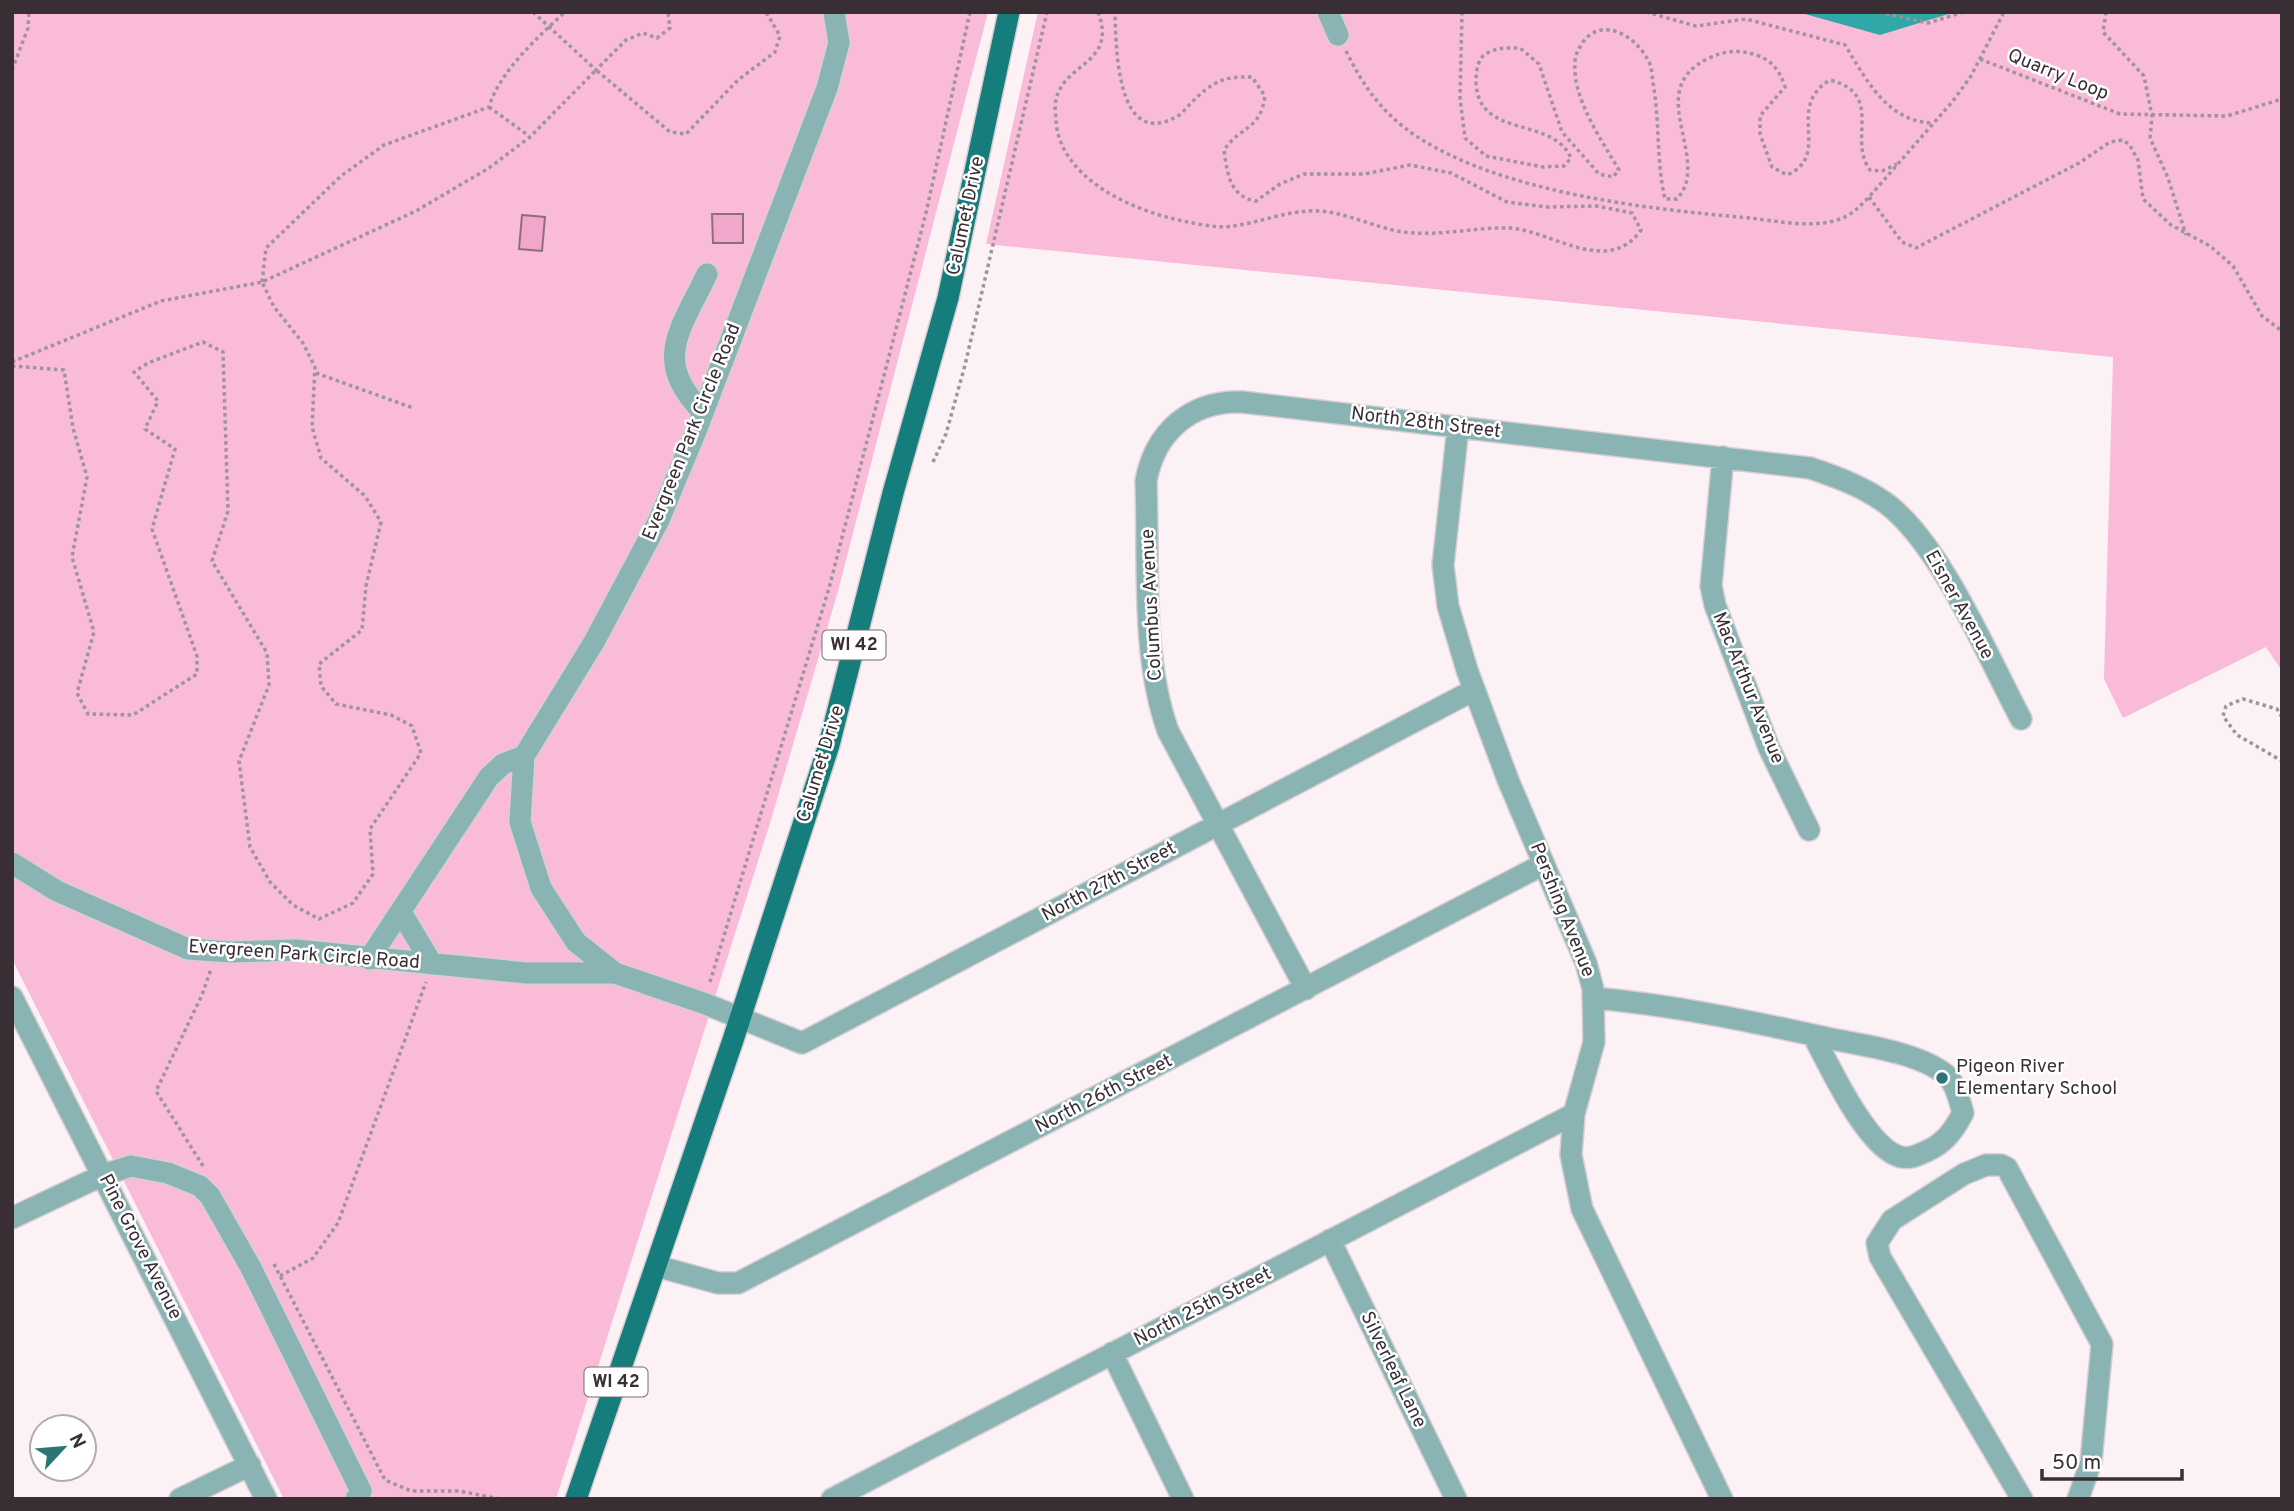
<svg xmlns="http://www.w3.org/2000/svg" width="2294" height="1511" font-family="Overpass,sans-serif">
<style>
.green{fill:#f9bbd8}
.water{fill:#30a8a7}
.building{fill:#f3a6cb;stroke:#89717c;stroke-width:2}
.lines{fill:none;stroke-linecap:round;stroke-linejoin:round}
.minor-casing{stroke:#d9ced2;stroke-width:24}
.major-casing{stroke:#d9ced2;stroke-width:24}
.path{stroke:#9f9499;stroke-width:3.5;stroke-dasharray:3.5 3.5;stroke-linecap:butt}
.minor{stroke:#89b4b3;stroke-width:21}
.major{stroke:#157d7c;stroke-width:21}
.poi-dot{fill:#2b7574;stroke:#fff;stroke-width:2.5}
.labels{text-anchor:middle;dominant-baseline:central;stroke-width:5;stroke-linejoin:round;paint-order:stroke}
.shield{fill:#fff;stroke:#746d70;stroke-width:2}
.shield-label{font-size:18px;font-weight:bold;fill:#392e33}
.street-label{font-size:19px;fill:#392e33;stroke:#fff}
.poi-label{font-size:19px;fill:#392e33;stroke:#fff;text-anchor:start}
</style>
<rect width="100%" height="100%" fill="#fcf1f5"/>
<path class="green" d="M12 12H988L838 591 770 823 556 1499H284L12 959Z
M1038 12H2282V671L2266 647 2123 718 2104 679 2113 357 986 244Z"/>
<path class="water" d="M1798 12H1955L1880 35Z"/>
<path class="building" d="M712 214H743V243H713Z
M522 215 545 217 542 251 519 249Z"/>
<g class="lines">
<g class="minor-casing">
<path id="minor" d="M1328 12 1338 35
M703 412C651 361 681 329 707 274
M1458 427 1443 565 1448 606 1467 670 1508 780 1586 963 1593 989 1594 1042 1574 1114 1571 1155 1582 1209 1722 1499
M1723 457 1711 586 1715 605 1769 748 1809 830
M12 863 57 891 188 949 231 952 296 950 526 973H615L703 1003 802 1043 1474 690
M401 912 432 964
M369 959 489 777 503 764 524 756
M615 973 576 942 541 888 520 822 524 756 594 642 659 520 696 431 827 88 839 43 834 12
M1306 989 1168 731C1141 655 1149 562 1146 481 1155 432 1191 400 1242 402L1810 468C1837 477 1864 487 1887 504 1941 545 1988 657 2021 719
M12 997 266 1499
M1594 998C1673 1005 1749 1021 1827 1038 1861 1045 1917 1052 1945 1074 1956 1083 1959 1099 1963 1113 1954 1130 1945 1143 1927 1151 1918 1155 1911 1159 1901 1157 1867 1149 1829 1065 1813 1035
M12 1218 103 1175 131 1166 168 1173 200 1186 210 1196 251 1268 361 1491 356 1499
M1330 1240 1456 1499
M656 1266 718 1283H738L1544 864
M1112 1353 1183 1499
M180 1499 250 1465
M832 1499 1574 1114
M2022 1499 1880 1257 1877 1243 1892 1220 1964 1174 1986 1165H2001L2007 1168 2102 1344 2091 1462 2078 1499"/>
</g>
<g class="major-casing">
<path id="major" d="M576 1499 733 1040 829 745 893 493 948 298 1009 12"/>
</g>
<path class="path" d="M533 12 596 70 626 40 643 33 657 38 670 28 668 12
M1098 12C1118 64 1063 63 1056 100 1054 106 1056 115 1056 121 1057 137 1064 152 1074 164 1097 192 1136 209 1170 218 1187 222 1216 229 1233 226 1262 222 1291 209 1321 211 1353 214 1383 232 1414 233 1446 235 1478 227 1510 228 1552 231 1608 277 1641 230L1632 213 1597 206 1547 207 1507 202 1451 173 1410 165 1364 174H1304L1280 184 1256 201C1230 197 1227 173 1224 150 1241 125 1260 131 1265 96L1252 77C1223 76 1212 82 1191 103 1187 107 1182 114 1176 117 1116 150 1116 46 1115 12
M1462 12 1460 98 1465 138 1486 156 1543 167 1564 166 1571 158C1552 115 1478 140 1476 82 1476 73 1477 63 1483 56 1494 47 1507 48 1520 48L1539 64 1562 132 1599 174 1613 177 1619 170C1601 139 1572 98 1575 62 1575 54 1579 49 1583 42 1603 15 1637 37 1649 62 1652 67 1652 76 1653 83 1660 121 1656 161 1665 199H1677C1713 159 1642 91 1707 59 1726 50 1740 49 1759 56 1774 62 1780 72 1785 87L1760 116V134L1772 167 1787 175C1833 155 1784 107 1830 80 1885 94 1847 139 1870 170L1882 171 1897 164
M1646 12 1696 26 1746 19 1845 45C1866 79 1887 122 1933 123
M1879 12 1928 23 1964 12
M2106 12 2103 32 2144 76 2152 116 2150 138 2168 178 2186 235
M1346 51C1364 87 1382 113 1416 136 1503 193 1647 209 1750 218 1778 221 1812 229 1840 219 1852 215 1860 206 1869 197L1953 101 1971 76 2004 12
M1980 59 2120 114 2227 116 2282 99
M12 70 28 28 29 12
M489 107 529 136
M1869 197 1902 242 1916 248 2079 163 2110 142 2122 140 2129 144 2138 160 2143 199 2171 225 2210 246 2233 266 2262 316 2282 331
M262 282 266 248 341 176 384 145 489 107C499 72 539 36 565 12
M12 362 161 301 262 282 416 211 489 168 530 137 596 70 670 132 686 134 738 80 775 52 780 36 766 12
M12 366 64 370 73 428 87 477 72 557 94 632 77 693 88 714 133 715 197 674V656L152 529 175 449 145 429 158 401 134 372 148 363 203 342 223 352 228 511 212 561 267 653 269 685 239 761 250 847 270 882 293 905 319 919 353 903 373 874 370 829 421 753 412 726 391 715 336 704 321 686 319 664 362 630 366 586 381 522 365 496 321 458 312 427 315 367 303 343 274 307 262 282
M316 373 413 408
M933 462 946 434 965 365 1047 12
M2282 717 2277 709 2243 699 2226 706 2223 716 2237 735 2282 761
M710 982 829 588 926 213 970 12
M203 1166 156 1091 202 995 211 969
M274 1264 385 1480 411 1491H459L500 1499
M280 1276 313 1258 338 1223 426 982"/>
<use href="#minor" class="minor"/>
<use href="#major" class="major"/>
</g>
<circle class="poi-dot" cx="1942" cy="1078" r="7"/>
<g class="labels">
<g class="shield">
<rect x="822.5" y="630.5" width="63" height="29" rx="5"/>
<rect x="584.5" y="1367.5" width="63" height="29" rx="5"/>
</g>
<g class="shield-label">
<text x="854" y="645">WI 42</text>
<text x="616" y="1382">WI 42</text>
</g>
<g class="street-label">
<text transform="translate(2058 75) rotate(22)">Quarry Loop</text>
<text transform="translate(966 216) rotate(-78)">Calumet Drive</text>
<text transform="translate(1426 423) rotate(7)">North 28th Street</text>
<text transform="translate(692 432) rotate(-68)">Evergreen Park Circle Road</text>
<text transform="translate(1152 605) rotate(-93)">Columbus Avenue</text>
<text transform="translate(1959 605) rotate(61)">Eisner Avenue</text>
<text transform="translate(1748 688) rotate(68)">Mac Arthur Avenue</text>
<text transform="translate(821 764) rotate(-73)">Calumet Drive</text>
<text transform="translate(1109 882) rotate(-28)">North 27th Street</text>
<text transform="translate(1562 910) rotate(68)">Pershing Avenue</text>
<text transform="translate(304 955) rotate(4)">Evergreen Park Circle Road</text>
<text transform="translate(1104 1094) rotate(-27)">North 26th Street</text>
<text transform="translate(140 1247) rotate(63)">Pine Grove Avenue</text>
<text transform="translate(1203 1307) rotate(-27)">North 25th Street</text>
<text transform="translate(1393 1370) rotate(64)">Silverleaf Lane</text>
</g>
<g class="poi-label">
<text x="1956" y="1067">Pigeon River<tspan x="1956" dy="22">Elementary School</tspan></text>
</g>
</g>
<rect width="2294" height="1511" fill="none" stroke="#392e33" stroke-width="28"/>
<g transform="translate(63 1448) rotate(64)"><circle r="33" fill="#ffffff" stroke="#b0abad" stroke-width="2"/>
<path d="M0-5L12 26L0 18L-12 26Z" fill="#2b7574"/>
<text y="-10" font-size="19" font-weight="bold" text-anchor="middle" fill="#392e33">N</text>
</g>
<path d="M2042 1469v10h140v-10" fill="none" stroke="#392e33" stroke-width="3.5"/>
<text x="2052" y="1469" font-size="21" fill="#392e33" stroke="#ffffff" stroke-width="5" paint-order="stroke">50 m</text>
</svg>
